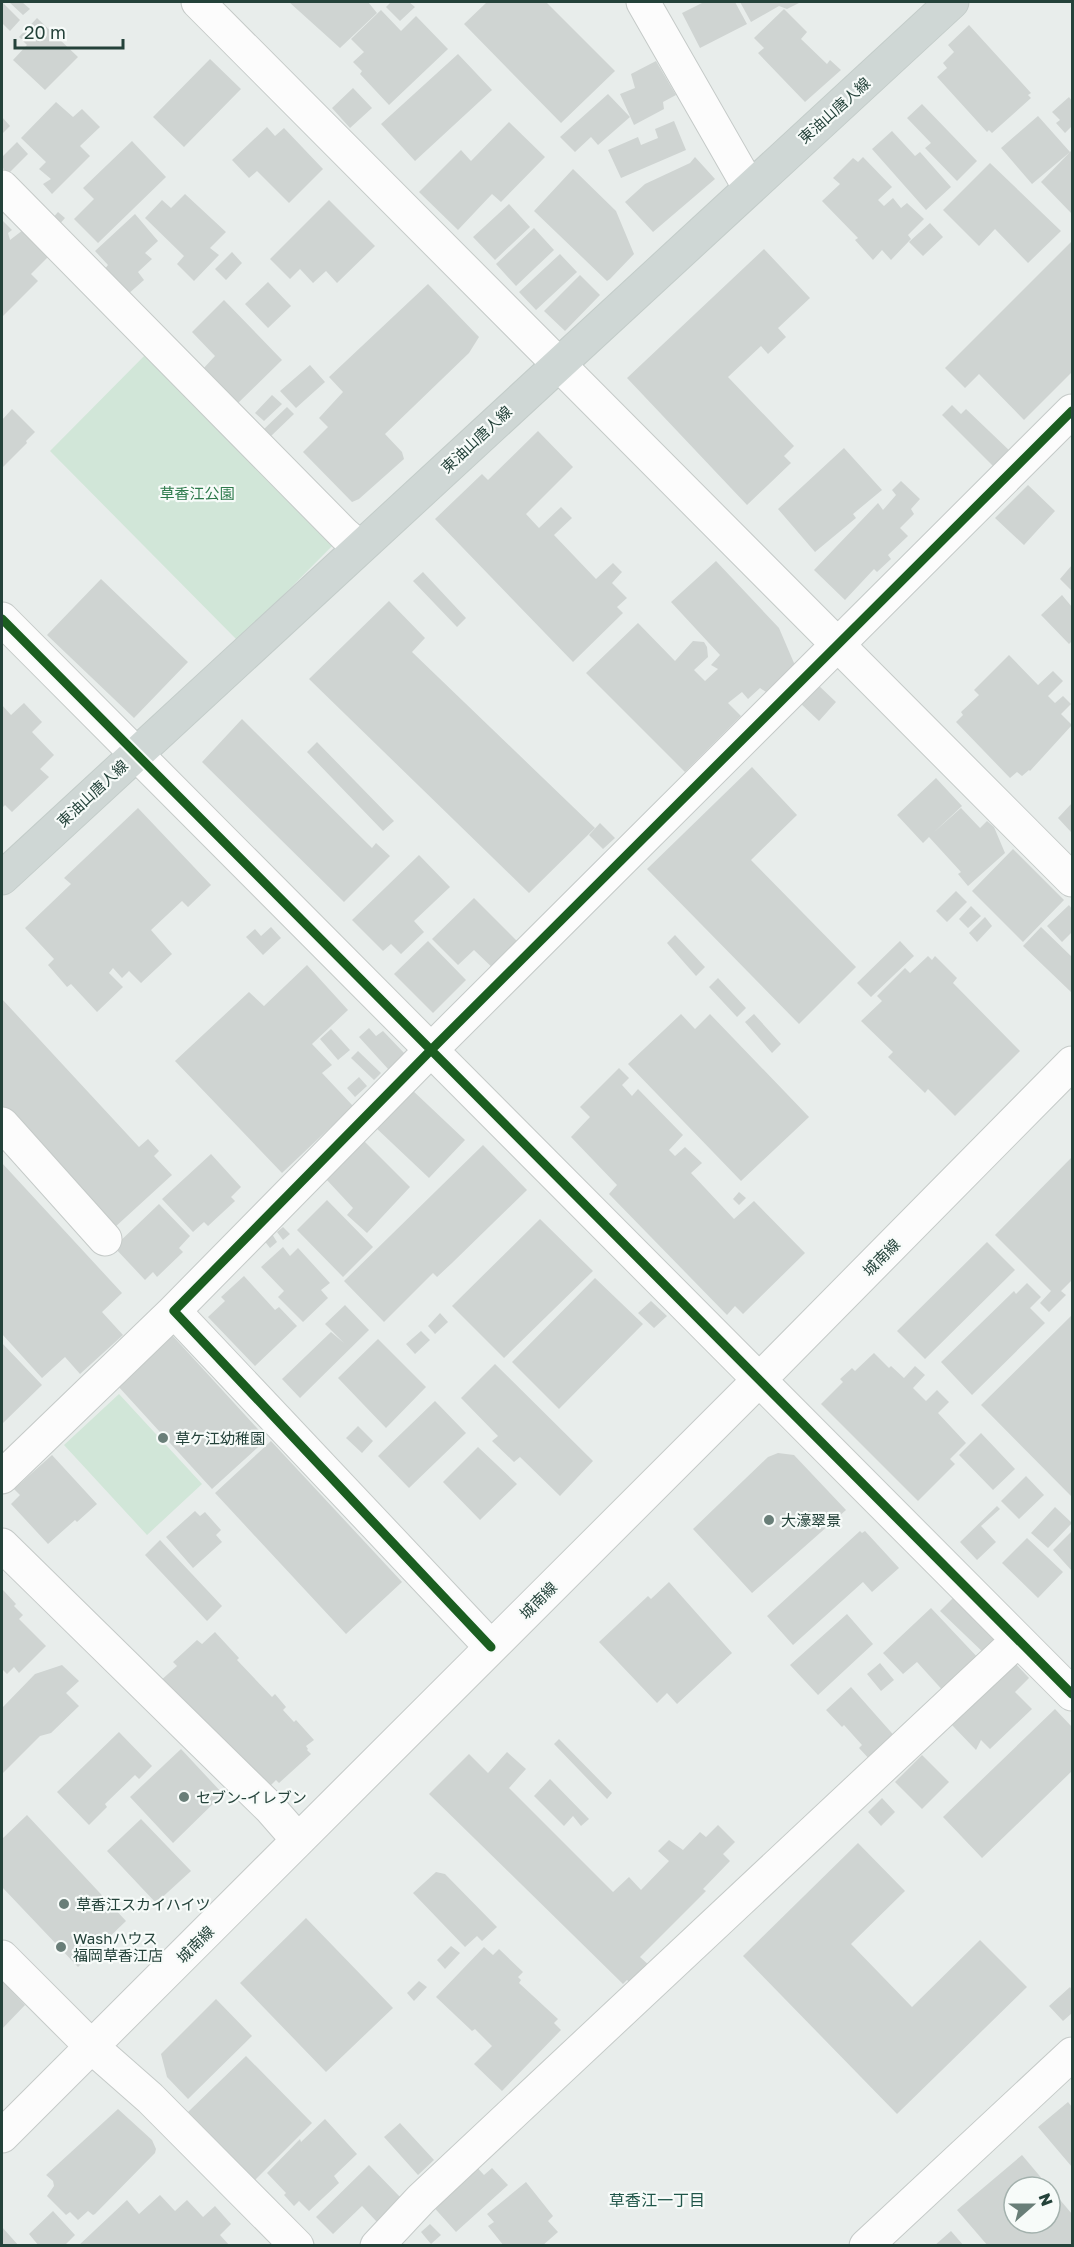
<svg xmlns="http://www.w3.org/2000/svg" width="1074" height="2247" font-family="'Golos Text','Noto Sans JP',sans-serif">
<style>
.green{fill:#d1e6d8}
.building{fill:#cfd4d2}
.lines{fill:none;stroke-linecap:round;stroke-linejoin:round}
.minor-casing{stroke:#c5cac8;stroke-width:35}
.major-casing{stroke:#c3ccc9;stroke-width:35}
.minor{stroke:#fcfcfc;stroke-width:33}
.major{stroke:#cfd7d5;stroke-width:33}
.cycleway-casing{stroke:#f7fbf9;stroke-width:13}
.cycleway{stroke:#1b5e20;stroke-width:9}
.poi-dot{fill:#697e78;stroke:#f7fbf9;stroke-width:2}
.labels{text-anchor:middle;dominant-baseline:central;stroke-width:4.5;stroke-linejoin:round;paint-order:stroke}
.street-label{font-size:15px;fill:#24423a;stroke:#f7fbf9}
.park-label{font-size:15px;fill:#2d7a4b;stroke:#f7fbf9}
.poi-label{font-size:15px;fill:#24423a;stroke:#f7fbf9;text-anchor:start}
.neighbourhood-label{font-size:16px;fill:#1f5548;stroke:#f7fbf9}
</style>
<rect width="100%" height="100%" fill="#e8edeb"/>
<path class="green" d="M155 345 344 534 238 641 50 451Z
M119 1394 202 1484 147 1535 64 1445Z"/>
<path class="building" d="M2 2 20 20 10 31 2 23Z
M9 2H22L30 9 23 15Z
M289 2H368L377 13 340 48Z
M391 2H409L415 7 400 21 386 7Z
M487 2H546L615 71 561 123 464 24Z
M704 2H735L747 24 700 48 682 13Z
M740 2H801L787 9 779 6 751 22Z
M784 9 807 32 801 39 827 64 830 60 841 70 805 102 758 53 764 48 754 38Z
M381 10 401 31 416 16 448 49 389 105 360 74 362 71 353 62 364 52 351 39Z
M37 18 78 57 45 90 13 60 27 45 19 37Z
M969 25 1031 93 1028 95 1031 98 992 133 989 130 987 132 937 77 947 68 943 63 954 52 948 45Z
M458 54 492 90 415 161 381 124Z
M210 59 241 89 184 147 153 117Z
M656 61 676 95 663 102 664 109 634 125 620 94 635 88 631 74Z
M353 88 372 108 350 128 332 108Z
M608 94 630 117 598 145 591 137 575 152 560 137Z
M1069 97 1072 101V126L1065 133 1056 123 1060 120 1052 112Z
M56 102 73 117 82 109 100 127 80 146 90 156 52 194 43 184 51 179 39 169 46 162 21 138Z
M922 104 977 161 957 181 925 148 931 143 907 118Z
M1038 116 1070 152 1032 184 1001 148Z
M2 117 10 126 2 134Z
M674 121 686 150 621 178 608 150 638 137 641 145 658 138 655 129Z
M509 122 545 157 501 202 492 194 458 230 419 192 461 150 471 161Z
M267 127 275 136 284 128 323 169 289 203 257 171 249 178 232 160Z
M892 131 915 156 920 152 951 187 926 210 872 149Z
M132 141 166 177 98 243 74 219 94 199 83 188Z
M17 142 28 154 8 174 2 167V157Z
M1072 150V214L1041 182Z
M695 157 715 179 653 232 625 202 645 184 690 163Z
M863 157 892 187 878 200 884 206 893 198 901 208 907 203 924 219 908 235 911 239 891 260 882 250 873 260 855 240 858 238 822 201 840 184 833 178 853 158 858 162Z
M990 163 1061 231 1028 263 995 229 979 246 943 210Z
M573 169 616 211 634 254 610 279 607 281 534 211Z
M185 194 226 232 210 248 219 255 194 281 177 264 184 256 145 218 162 200 171 208Z
M329 200 375 246 337 283 326 271 313 283 300 269 290 279 270 259Z
M509 204 530 227 495 260 473 237Z
M58 212 65 218 57 227 50 221Z
M135 214 158 241 145 253 152 259 138 272 144 280 127 295 104 270 108 265 95 251Z
M2 220 12 230 8 233 10 240 23 230 48 257 31 274 38 281 2 317Z
M930 223 943 237 923 256 909 242Z
M534 228 554 250 516 286 496 264Z
M1072 241V372L1024 420 979 374 965 388 945 368Z
M764 249 810 298 778 328 786 337 768 354 761 346 728 377 794 446 784 456 791 463 747 505 627 378Z
M232 252 242 263 226 280 215 269Z
M560 254 577 272 536 310 519 292Z
M580 275 600 295 565 331 544 311Z
M268 282 291 306 268 328 245 304Z
M428 284 479 337 469 353 385 434 402 452 404 459 359 499 352 502 303 452 328 427 319 418 343 392 329 377Z
M224 300 282 360 236 405 202 370 215 356 192 332Z
M310 365 325 382 296 408 280 391Z
M272 395 282 404 264 421 255 413Z
M952 405 961 414 966 409 1012 453 996 469 942 415Z
M287 407 294 414 270 437 263 430Z
M12 409 35 432 26 441 27 443 2 468V420Z
M538 431 573 467 526 514 539 528 561 507 572 518 554 535 596 579 613 563 622 572 612 583 627 598 617 607 623 613 573 662 435 519 482 474 488 480Z
M844 448 882 490 853 514 856 518 815 552 778 509Z
M901 481 920 499 911 509 914 514 900 528 908 536 888 555 891 559 877 572 874 569 845 600 814 570 878 503 883 510 896 495 892 490Z
M1028 485 1055 511 1024 545 995 518Z
M716 561 779 628 797 670 769 694 760 688 748 699 742 692 728 703 741 716 685 772 586 673 638 623 675 661 693 641 704 642 707 647 708 657 694 670 705 681 718 669 711 665 720 655 671 602Z
M1072 565V591L1060 579Z
M423 572 466 618 457 627 413 581Z
M101 579 188 662 134 718 47 635Z
M1062 595 1072 607V641L1069 644 1041 615Z
M389 601 425 638 412 652 595 828 529 893 309 679Z
M1009 655 1038 685 1053 671 1063 681 1048 696 1055 703 1063 696 1071 704 1061 714 1072 725 1030 771 1029 770 1022 776 1017 772 1010 778 956 722 963 715 961 712 979 695 974 690Z
M817 684 836 702 819 721 799 702Z
M24 703 42 722 32 732 54 755 40 769 49 777 12 812 5 805 2 808V705L11 715Z
M242 719 372 848 376 843 390 856 344 902 202 762Z
M317 742 394 821 383 831 307 752Z
M752 767 797 815 751 860 856 967 799 1024 647 869Z
M936 778 962 806 933 833 961 808 980 828 987 821 994 827 1005 853 968 886 958 874 961 872 929 837 923 843 897 815Z
M1072 803V830L1071 832 1058 818Z
M138 808 211 885 188 907 182 901 151 930 172 954 141 983 129 971 122 978 113 968 109 973 123 987 97 1012 71 984 67 987 48 965 54 959 25 928 71 884 64 878Z
M600 823 615 838 603 849 589 835Z
M1013 849 1064 900 1023 942 972 891Z
M419 855 450 887 414 921 424 932 401 954 391 944 383 951 352 920Z
M956 891 967 902 947 922 936 911Z
M474 898 523 947 497 972 474 950 458 965 432 939Z
M1069 905 1072 909V932L1062 942 1047 926Z
M971 906 981 916 968 928 959 919Z
M985 917 992 926 977 942 969 933Z
M271 927 281 938 263 955 246 937 255 929 261 936Z
M1041 927 1072 957V990L1071 992 1023 946Z
M675 935 705 967 696 976 667 943Z
M428 941 466 980 433 1013 394 974Z
M900 941 914 956 871 997 857 983Z
M928 956 932 960 935 956 957 978 953 983 1020 1051 955 1116 928 1089 925 1093 888 1057 893 1052 861 1021 882 1001 877 996 905 968 910 973Z
M307 965 348 1010 312 1044 332 1065 322 1073 353 1106 282 1173 175 1061 249 992 264 1006Z
M718 978 746 1008 737 1017 709 987Z
M2 999 139 1147 148 1139 159 1151 154 1156 172 1175 114 1228 2 1110Z
M681 1014 695 1029 710 1014 809 1117 741 1181 628 1064Z
M754 1014 781 1044 772 1053 745 1022Z
M369 1028 376 1036 383 1031 406 1055 389 1070 359 1037Z
M331 1029 350 1050 338 1060 320 1039Z
M358 1051 381 1073 374 1080 351 1058Z
M619 1068 629 1078 622 1085 632 1096 638 1089 683 1135 669 1150 675 1156 685 1147 702 1163 691 1173 734 1219 754 1201 805 1253 743 1314 735 1306 727 1315 609 1194 617 1185 571 1137 590 1117 580 1107Z
M359 1077 367 1086 355 1097 347 1088Z
M410 1088 465 1140 429 1178 374 1126Z
M363 1140 410 1187 367 1233 347 1215 353 1208 326 1179Z
M483 1145 527 1190 452 1263 437 1277 433 1273 384 1322 344 1281Z
M211 1154 241 1187 231 1197 235 1201 208 1226 204 1222 193 1232 162 1199Z
M1072 1157V1280L1061 1291 1066 1295 1049 1312 1040 1303 1051 1291 995 1235Z
M2 1163 122 1293 102 1312 123 1335 80 1374 65 1357 42 1378 2 1334Z
M739 1192 746 1198 739 1205 733 1199Z
M327 1200 373 1247 343 1277 297 1230Z
M159 1204 190 1236 179 1248 183 1252 157 1277 153 1272 145 1280 114 1247Z
M540 1219 593 1271 504 1358 452 1306Z
M283 1227 290 1234 283 1240 277 1232Z
M272 1234 277 1242 270 1248 263 1239Z
M987 1242 1015 1270 925 1359 897 1331Z
M283 1247 290 1256 298 1248 330 1283 321 1290 328 1298 303 1322 278 1297 284 1291 261 1267Z
M244 1276 275 1310 279 1307 297 1326 255 1366 208 1317 225 1301 221 1297Z
M595 1278 643 1324 559 1409 512 1362Z
M1027 1283 1041 1297 1030 1308 1045 1323 972 1395 941 1362 1014 1291 1016 1294Z
M651 1301 667 1316 654 1328 638 1313Z
M345 1305 369 1330 300 1398 282 1379 331 1332 344 1343 325 1324Z
M440 1313 448 1322 435 1334 428 1326Z
M1072 1315V1497L981 1405Z
M421 1331 430 1340 415 1354 406 1344Z
M172 1335 267 1439 212 1489 117 1385Z
M378 1339 426 1387 386 1428 338 1378Z
M2 1343 42 1385 2 1424Z
M874 1353 889 1368 891 1366 904 1378 915 1366 925 1375 913 1388 926 1401 937 1390 949 1402 938 1413 966 1443 950 1459 955 1464 918 1501 821 1404 843 1382 840 1379 852 1368 855 1371Z
M495 1364 593 1461 560 1496 520 1457 514 1462 492 1441 498 1436 461 1398Z
M435 1401 466 1433 409 1488 378 1456Z
M358 1426 373 1441 362 1453 346 1438Z
M981 1433 1015 1469 993 1490 959 1455Z
M271 1441 402 1582 346 1634 215 1493Z
M478 1447 517 1484 480 1520 443 1482Z
M778 1453 794 1455 846 1510 752 1593 693 1529 768 1457Z
M52 1455 97 1504 77 1522 75 1520 48 1544 11 1504 20 1495 14 1489Z
M1026 1476 1044 1495 1019 1519 1001 1501Z
M997 1506 1000 1509 981 1526 996 1542 977 1560 960 1542Z
M1055 1507 1072 1523 1048 1548 1031 1533Z
M195 1511 200 1516 205 1512 221 1530 216 1535 222 1542 193 1568 166 1537Z
M860 1531 862 1533 865 1531 899 1568 872 1592 863 1582 793 1645 767 1616Z
M1072 1531V1571L1053 1550Z
M1027 1538 1063 1572 1038 1598 1002 1563Z
M160 1540 222 1606 207 1621 145 1555Z
M669 1582 732 1653 677 1704 667 1693 657 1703 599 1642 648 1596 651 1599Z
M3 1590 16 1604 14 1606 23 1615 19 1619 46 1646 19 1673 14 1667 7 1674 2 1669Z
M953 1598 1000 1645 988 1657 940 1611Z
M931 1608 980 1660 946 1694 917 1662 903 1674 883 1653Z
M847 1614 873 1644 818 1695 790 1665Z
M215 1632 239 1658 237 1660 272 1697 275 1694 286 1707 283 1710 294 1722 296 1720 314 1740 306 1746 308 1749 307 1750 311 1754 279 1783 276 1780 263 1793 159 1682 177 1666 173 1662 197 1640 202 1644Z
M1014 1662 1029 1678 1015 1692 1032 1709 990 1749 981 1740 976 1750 951 1724Z
M880 1663 894 1680 881 1691 867 1674Z
M62 1665 79 1681 66 1693 79 1706 51 1733 40 1736 2 1774V1708L35 1674Z
M851 1687 898 1740 873 1763 859 1748 862 1745 844 1725 842 1727 826 1710Z
M1055 1709 1072 1727V1771L982 1858 943 1817Z
M119 1732 152 1766 139 1779 135 1775 105 1804 107 1807 89 1825 57 1792Z
M559 1739 612 1793 607 1799 554 1744Z
M181 1749 223 1794 173 1843 130 1797Z
M507 1752 526 1769 509 1788 613 1892 629 1877 641 1890 669 1861 658 1851 669 1840 683 1850 700 1832 706 1837 718 1825 735 1842 723 1854 730 1861 703 1889 706 1891 640 1957 651 1967 634 1986 627 1980 623 1984 429 1794 469 1754 488 1773Z
M922 1755 949 1782 922 1809 895 1782Z
M550 1779 589 1819 581 1826 573 1816 564 1826 534 1796Z
M882 1798 895 1812 881 1826 868 1812Z
M27 1815 126 1921 78 1967 2 1887V1839Z
M141 1819 191 1871 156 1903 107 1851Z
M858 1843 905 1891 851 1944 912 2007 980 1940 1027 1987 897 2114 743 1956Z
M436 1872 445 1874 497 1927 482 1941 477 1936 465 1947 413 1893Z
M306 1918 393 2008 326 2072 240 1983Z
M451 1946 460 1953 445 1969 437 1960Z
M484 1947 493 1955 499 1949 523 1972 518 1977 521 1980 519 1983 558 2019 554 2023 561 2030 502 2091 474 2064 492 2046 475 2029 472 2031 436 1997Z
M2 1981 25 2005 2 2029Z
M419 1981 427 1987 414 2001 407 1993Z
M1070 1987 1072 1990V2013L1063 2021 1049 2006Z
M216 1999 252 2036 188 2099 167 2077 161 2054Z
M246 2056 312 2123 255 2180 188 2112Z
M1068 2102 1072 2107V2167L1038 2127Z
M118 2109 152 2140 156 2149 155 2153 95 2214 93 2215 88 2211 78 2220 70 2212 66 2215 47 2196 54 2186 53 2181 46 2175Z
M325 2119 357 2154 334 2176 339 2183 309 2211 299 2201 294 2206 284 2195 286 2193 267 2173 300 2139 301 2142Z
M400 2123 434 2160 418 2175 384 2137Z
M1022 2155 1049 2187H1014V2223H1050V2188L1072 2214V2246H988L957 2210Z
M474 2164 484 2175 492 2168 508 2185 456 2232 430 2203Z
M369 2165 401 2198 377 2222 362 2206 333 2234 316 2217Z
M526 2182 553 2216 548 2221 558 2232 542 2246H504L488 2226 494 2222 487 2214Z
M160 2195 175 2211 187 2200 203 2217 215 2206 231 2224 220 2235 230 2246H78L127 2200 139 2214Z
M53 2211 75 2235 64 2246H39L29 2234Z
M430 2224 441 2235 431 2244 421 2232Z
M2 2227 19 2246H2Z
M951 2231 964 2246H934Z"/>
<g class="lines">
<g class="minor-casing">
<path id="minor" d="M198 2 1072 880
M643 2 749 187
M2 187 344 534 359 547
M2 619 1072 1694
M2 1124 105 1239
M2 1477 174 1311
M2 1545 270 1808 298 1840
M491 1647 174 1311 431 1050 1072 411
M2 1957 92 2047 150 2098 297 2246
M2 2136 759 1380 1072 1063
M377 2246 421 2199 1018 1640
M866 2246 1072 2054"/>
</g>
<g class="major-casing">
<path id="major" d="M2 878 952 2"/>
</g>
<use href="#minor" class="minor"/>
<use href="#major" class="major"/>
<g class="cycleway-casing">
<path id="cycleway" d="M2 619 1072 1694
M491 1647 174 1311 431 1050 1072 411"/>
</g>
<use href="#cycleway" class="cycleway"/>
</g>
<g class="poi-dot">
<circle cx="163" cy="1438" r="6"/>
<circle cx="769" cy="1520" r="6"/>
<circle cx="184" cy="1797" r="6"/>
<circle cx="64" cy="1904" r="6"/>
<circle cx="61" cy="1947" r="6"/>
</g>
<g class="labels">
<g class="street-label">
<text transform="translate(834 110) rotate(-42)">東油山唐人線</text>
<text transform="translate(476 439) rotate(-43)">東油山唐人線</text>
<text transform="translate(92 793) rotate(-43)">東油山唐人線</text>
<text transform="translate(881 1257) rotate(-45)">城南線</text>
<text transform="translate(538 1600) rotate(-45)">城南線</text>
<text transform="translate(195 1944) rotate(-45)">城南線</text>
</g>
<g class="park-label">
<text x="197" y="493">草香江公園</text>
</g>
<g class="poi-label">
<text x="175" y="1438">草ケ江幼稚園</text>
<text x="781" y="1520">大濠翠景</text>
<text x="196" y="1797">セブン-イレブン</text>
<text x="76" y="1904">草香江スカイハイツ</text>
<text x="73" y="1938">Washハウス<tspan x="73" dy="17">福岡草香江店</tspan></text>
</g>
<g class="neighbourhood-label">
<text x="657" y="2200">草香江一丁目</text>
</g>
</g>
<rect width="1074" height="2247" fill="none" stroke="#24423a" stroke-width="6"/>
<g transform="translate(1032 2205) rotate(69)"><circle r="28" fill="#f7fbf9" stroke="#a3b1ad" stroke-width="1.5"/>
<path d="M0-4.5L10 22L0 15L-10 22Z" fill="#697e78"/>
<text y="-9" font-size="16" font-weight="bold" text-anchor="middle" fill="#24423a">N</text>
</g>
<path d="M15 39v9h108v-9" fill="none" stroke="#24423a" stroke-width="3"/>
<text x="24" y="39" font-size="18" fill="#24423a" stroke="#f7fbf9" stroke-width="4.5" paint-order="stroke">20 m</text>
</svg>
